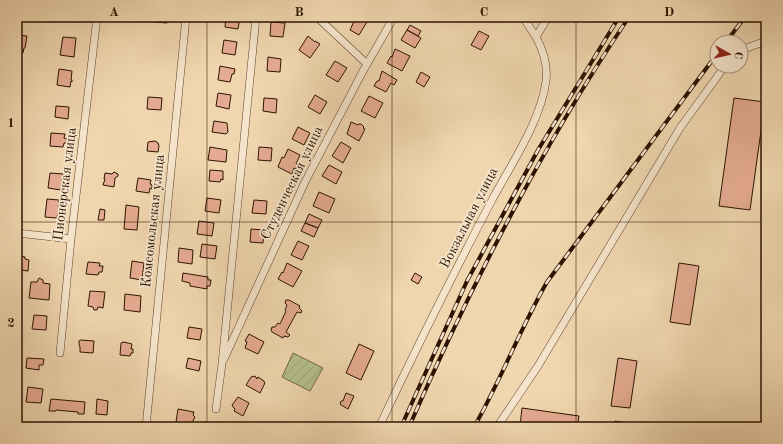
<svg xmlns="http://www.w3.org/2000/svg" width="783" height="444" font-family="'Old Standard TT',serif">
<style>
.garden{fill:url(#garden-furrows);stroke:#706847}
.building{fill:#e5ab92;stroke:#2c1300}
.lines{fill:none;stroke-linecap:round;stroke-linejoin:round}
.minor-casing{stroke:#5d442c;stroke-width:8}
.minor{stroke:#f5e4cb;stroke-width:7}
.rail-casing{stroke:#2c1300;stroke-width:4}
.rail{stroke:#f5e4cb;stroke-width:2.5;stroke-dasharray:8;stroke-linecap:butt}
.grid{fill:none;stroke:#2c1300;stroke-width:1;stroke-opacity:0.55}
.labels{text-anchor:middle;dominant-baseline:central;stroke-width:3.5;stroke-linejoin:round;paint-order:stroke}
.street-label{font-size:14px;fill:#2c1300;stroke:#f5e4cb}
.neatline{fill:none;stroke:#2c1300;stroke-width:1.5}
.grid-label{font-size:13px;text-anchor:middle;font-weight:bold;fill:#2c1300}
</style>
<defs>
<pattern id="garden-furrows" width="10" height="10" patternUnits="userSpaceOnUse"><rect width="10" height="10" fill="#b5be8e"/><path d="M-1 1l2-2M0 10L10 0M9 11l2-2" fill="none" stroke="#9ca279"/></pattern>
</defs>
<rect width="100%" height="100%" fill="#f0d6af"/>
<filter id="stains"><feTurbulence type="fractalNoise" baseFrequency=".005" numOctaves="4"/><feColorMatrix values="0 0 0 0 .2 0 0 0 0 .09 0 0 0 0 .02 0 0 0 .5 -.17"/></filter>
<radialGradient id="worn" r=".72"><stop offset=".6" stop-color="#630" stop-opacity="0"/><stop offset="1" stop-color="#630" stop-opacity=".3"/></radialGradient>
<path class="garden" d="M293 353 323 368 310 391 282 377Z"/>
<path class="building" d="M66 17H79V22L65 21Z
M154 17H169V19L168 18 167 23 154 22Z
M226 17H240L238 29 225 27Z
M356 17H370L359 35 350 30Z
M419 17H430L428 22Z
M271 22 285 23 283 37 270 36Z
M410 25 421 31 418 36 407 30Z
M407 30 421 38 415 48 401 40Z
M479 31 489 36 481 50 471 45Z
M17 35 27 36 25 48H24L23 53H17Z
M308 36 315 42V41L320 44 310 58 299 50Z
M63 37 76 38 74 57 60 55Z
M224 40 237 42 235 55 222 53Z
M395 49 410 56 402 71 387 63 391 56 392 57Z
M268 57 281 59 280 72 267 71Z
M335 61 347 68 338 82 326 75Z
M220 66 235 69 234 74H232L230 82 218 80Z
M59 69 72 71 71 80H72V82L71 81 70 87 57 85Z
M382 71 397 80 394 85 391 83 386 92 374 86 377 81H379Z
M421 72 430 77 424 87 416 82Z
M218 93 231 95 229 109 216 106Z
M315 95 327 102 320 114 308 107Z
M369 96 383 103 375 118 361 111Z
M148 97 162 98 161 110 147 109Z
M264 98 277 99 276 113 263 111Z
M734 98 765 102 750 210 719 206Z
M56 106 69 107 68 119 55 117Z
M214 121 227 123 228 132 226 134 212 132Z
M351 122 358 125 359 124H361L364 127 363 128 365 129 359 141 347 134Z
M298 127 310 133 304 145 292 139Z
M51 133 65 134 64 138 67 139V143H64L63 147 50 146Z
M155 141 158 143 159 146 158 152 147 151 148 142Z
M341 142 351 148 343 163 332 156Z
M210 147 227 150 226 162 208 160Z
M259 147 272 148 271 161 258 160Z
M288 149 300 155 296 164 298 165 296 169 294 168 292 174 278 167 282 157 284 158Z
M329 165 342 172 336 184 322 176Z
M210 170 223 171V180L221 179 220 182 209 181Z
M114 172 118 174V176L115 178 114 187 103 185 105 179H104L105 173 112 174Z
M50 173 63 174 61 190 48 188Z
M138 178 151 180 150 184 152 185V189L150 188 149 193 136 191Z
M319 192 335 199 329 213 313 206Z
M207 198 221 200 219 213 205 211Z
M47 199 59 200V212H58L57 218 45 217Z
M254 200 267 201 266 214 252 213Z
M126 205 139 207 137 230 124 229Z
M100 209 105 210 104 220H98Z
M309 214 322 220 318 228 305 223Z
M199 221 214 223 212 236 197 234Z
M305 223 318 228 314 237 301 231Z
M251 229 264 230 263 243 250 242Z
M298 241 309 246 302 260 291 255Z
M202 244 217 246 215 259 200 257Z
M179 248 193 250 192 264 178 262Z
M21 256 25 257V259L29 260 28 271 20 270Z
M132 261 144 263 142 280 130 278Z
M88 262 100 263 99 266H103L102 272H99L98 275 86 274Z
M287 263 302 271 293 287 278 279 282 272 283 273Z
M679 263 699 266 690 325 670 322Z
M183 273 208 277V280H211L210 286H207V289L190 286V283L182 281Z
M415 273 422 277 418 284 411 280Z
M39 278 43 280V283L50 284 49 300 29 298 31 282H37Z
M90 291 105 292 103 308 98 307 97 310H94L93 307 88 306Z
M125 294 141 296 140 312 124 310Z
M286 300H289L300 306 299 308 302 311 301 313 297 312 286 332 290 335 288 337 284 336 283 338 272 332 271 330 272 327H275L278 323 280 324 286 311 285 310 287 305 285 303Z
M34 315 47 316 46 330 32 329Z
M189 327 202 329 200 340 187 338Z
M249 334 264 342 258 354 245 348 247 342 245 341Z
M81 340 94 341 93 353 80 352V347L79 345V341Z
M124 342 132 344 131 349H133V353H131L130 356 120 355 121 343Z
M359 344 374 351 361 380 346 373Z
M27 358 44 359 43 365H39V370L26 368Z
M188 358 201 361 199 371 186 368Z
M618 358 637 361 630 408 611 406Z
M251 377 255 376 257 379 258 377 264 381V382L265 383 260 393 246 385Z
M28 387 43 389 41 403 26 402Z
M346 393 354 396 348 409 341 405 340 404 341 401H343Z
M238 397 249 403 243 416 234 411 235 409 233 407 232 405Z
M51 399 85 402 84 414H78V412L56 410V411H49Z
M97 399 108 401 107 415 96 414Z
M522 408 579 416 577 427H520Z
M178 409 194 412 193 415 195 417 191 425 176 422Z
M615 421 656 427H614Z"/>
<g class="lines">
<g class="minor-casing">
<path id="minor" d="M317 17 367 64
M523 17 536 37
M741 50 766 41
M17 233 71 239
M60 353 71 239 97 17
M224 359 305 182 363 71 394 17
M216 409 222 364 256 17
M146 427 186 17
M379 427C415 351 452 276 491 202 510 166 541 121 546 81 548 65 543 50 536 37L548 17
M497 427 538 366 680 128 725 66"/>
</g>
<use href="#minor" class="minor"/>
<g class="rail-casing">
<path id="rail" d="M726 42 745 17
M401 427 467 281 538 150 619 17
M409 427C471 285 542 146 629 17
M474 427C501 380 520 329 547 282L717 54"/>
</g>
<use href="#rail" class="rail"/>
</g>
<path class="grid" d="M207 17V427M392 17V427M576 17V427M17 222H766"/>
<g class="labels">
<g class="street-label">
<text transform="translate(292 183) rotate(-64)">Студенческая улица</text>
<text transform="translate(65 184) rotate(-83)">Пионерская улица</text>
<text transform="translate(469 218) rotate(-63)">Вокзальная улица</text>
<text transform="translate(153 221) rotate(-84)">Комсомольская улица</text>
</g>
</g>
<rect width="783" height="444" fill="none" stroke="#f0d6af" stroke-width="44"/>
<g transform="translate(729 54) rotate(98)"><circle r="19" fill="#f5e4cb" stroke="#a5907a"/>
<path d="M0-3L7 15L0 10L-7 15Z" fill="#8f2418"/>
<text y="-6" font-size="11" font-weight="bold" text-anchor="middle" fill="#2c1300">С</text>
</g>
<rect x="22" y="22" width="739" height="400" class="neatline"/>
<g class="grid-label">
<text x="114" y="16">A</text>
<text x="299" y="16">B</text>
<text x="484" y="16">C</text>
<text x="669" y="16">D</text>
<text x="11" y="127">1</text>
<text x="11" y="327">2</text>
</g>
<rect width="100%" height="100%" filter="url(#stains)"/>
<rect width="100%" height="100%" fill="url(#worn)"/>
</svg>
